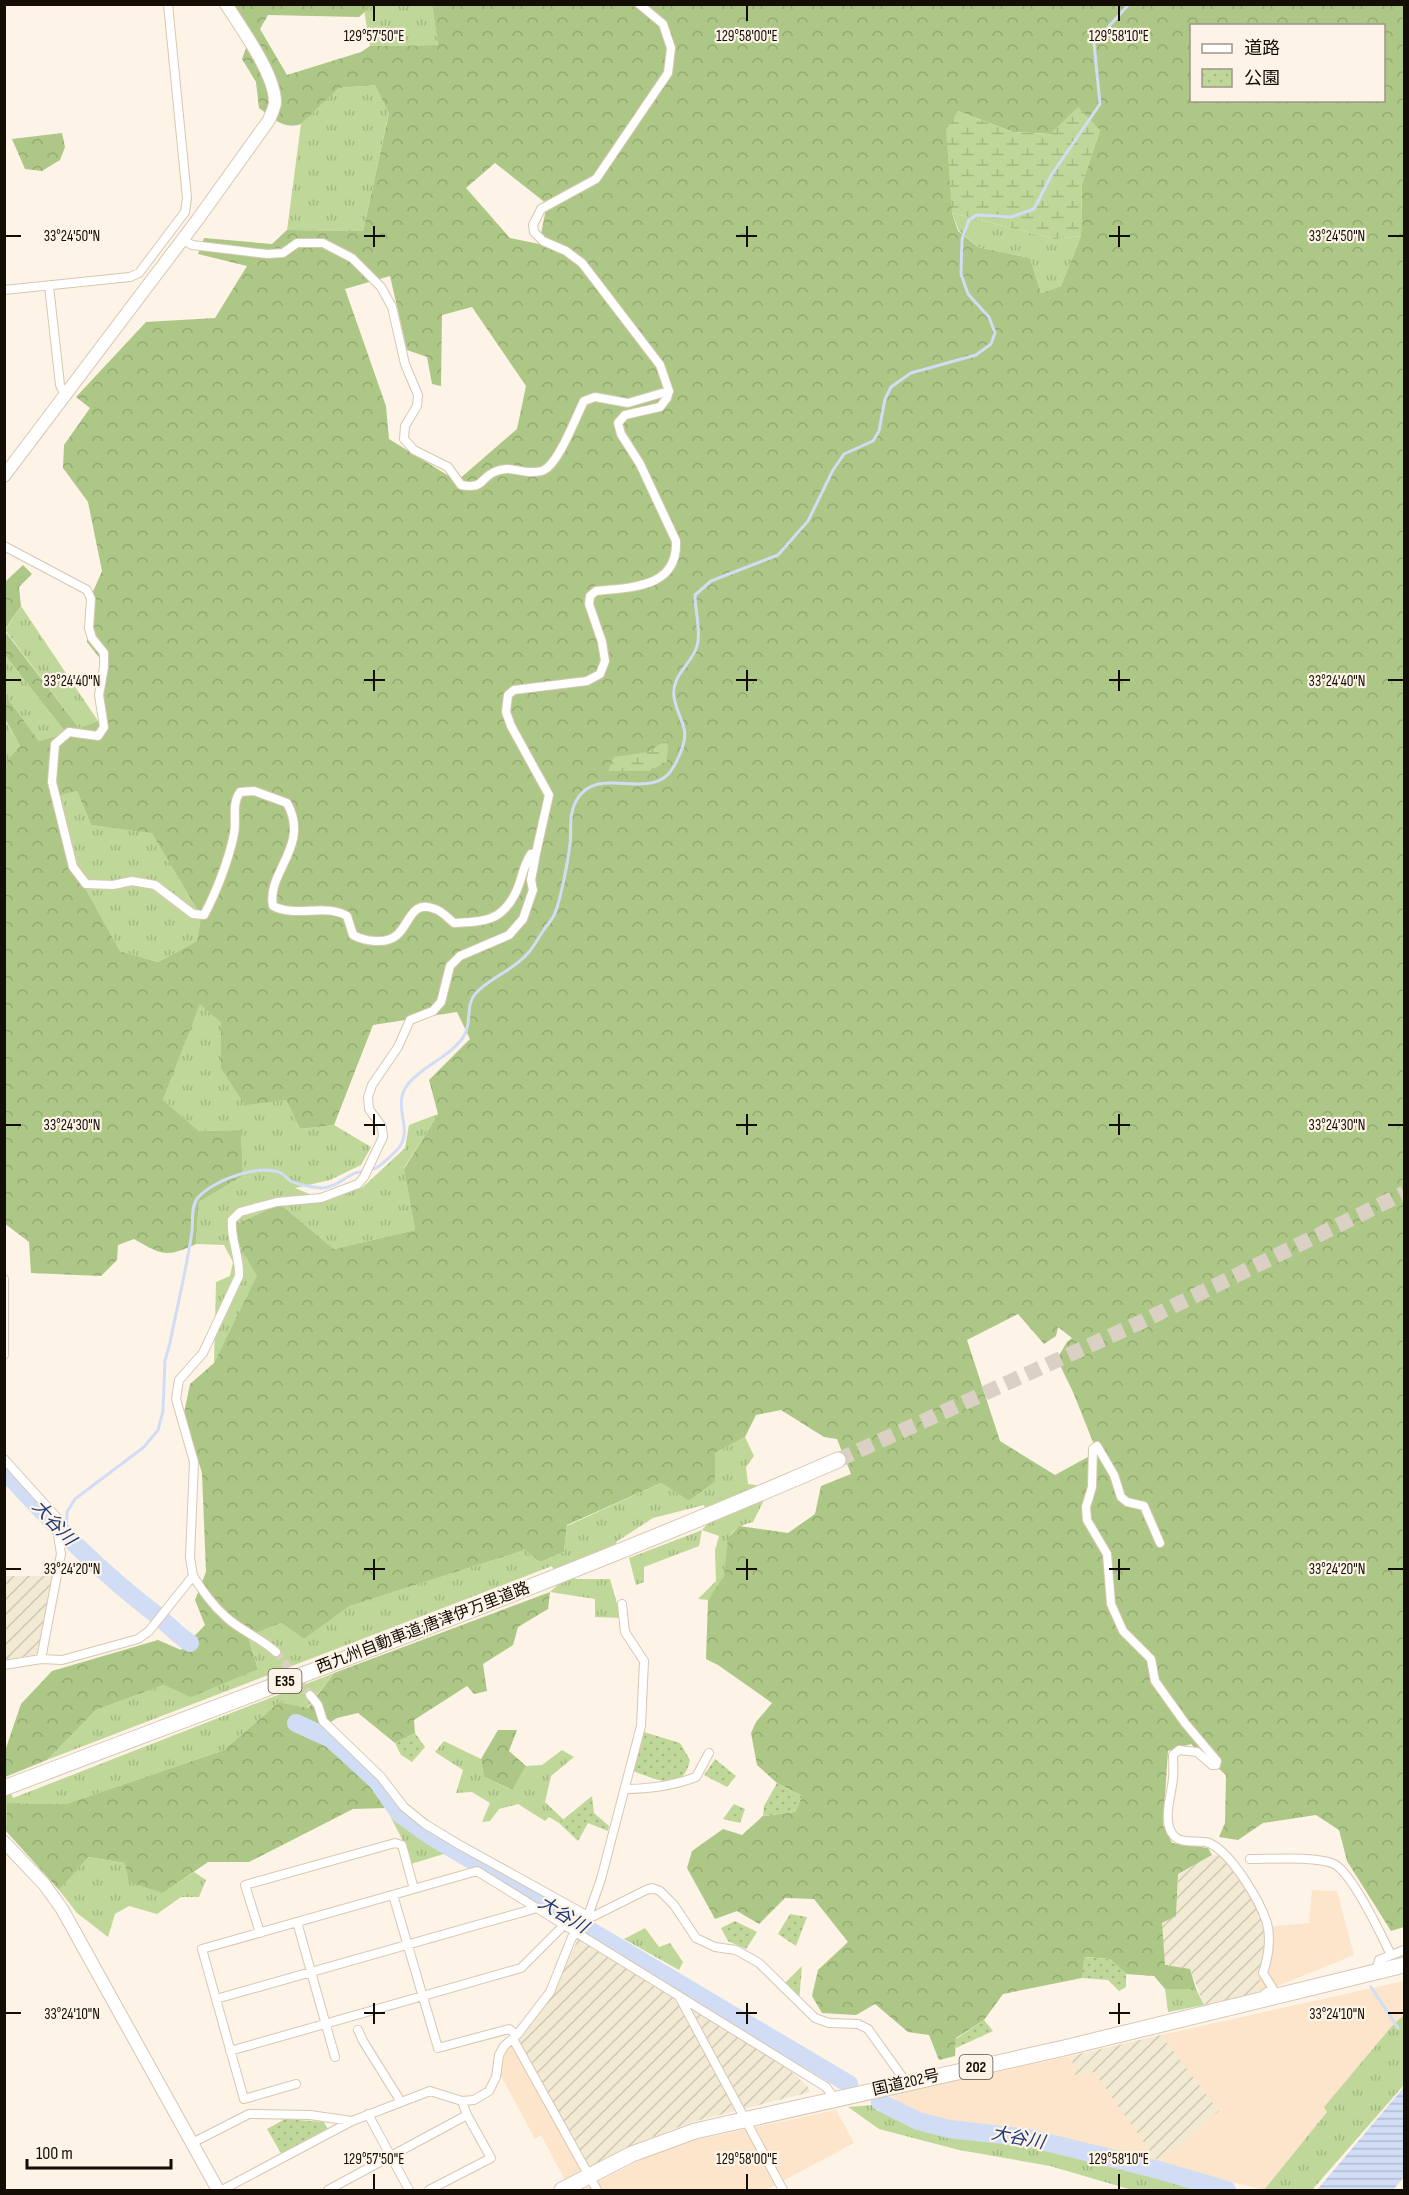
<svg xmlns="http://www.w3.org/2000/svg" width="1409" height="2195" font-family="'Sofia Sans Condensed','Noto Sans JP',sans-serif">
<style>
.built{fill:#fce5ca}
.industrial{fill:url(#industrial-furrows)}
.grass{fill:url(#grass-tufts)}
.forest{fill:url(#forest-crowns);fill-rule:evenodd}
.wetland{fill:url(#wetland-marsh)}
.park{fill:url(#park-dots)}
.water{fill:url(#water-rules)}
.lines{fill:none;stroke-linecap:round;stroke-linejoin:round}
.stream{stroke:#d0ddf5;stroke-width:3}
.river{stroke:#d0ddf5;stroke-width:18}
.street-tunnel{stroke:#dad0c4;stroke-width:8;stroke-dasharray:8 4;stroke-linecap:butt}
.highway-tunnel{stroke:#dad0c4;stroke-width:15;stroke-dasharray:15 8;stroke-linecap:butt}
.street-casing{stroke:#d8c7b2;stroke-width:10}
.secondary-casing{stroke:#d8c7b2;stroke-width:14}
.highway-casing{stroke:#d8c7b2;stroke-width:17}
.street{stroke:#fff;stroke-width:8}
.secondary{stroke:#fff;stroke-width:12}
.highway{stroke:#fff;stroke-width:15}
.ticks{fill:none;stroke:#130d06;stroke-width:2}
.labels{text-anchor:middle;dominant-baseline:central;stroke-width:4.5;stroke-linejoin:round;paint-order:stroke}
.shield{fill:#fdf3e6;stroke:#595249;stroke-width:1.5}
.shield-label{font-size:15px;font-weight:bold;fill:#130d06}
.street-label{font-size:16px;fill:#130d06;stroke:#fdf3e6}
.water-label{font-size:18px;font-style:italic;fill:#1d397d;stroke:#fdf3e6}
.ticks-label{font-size:15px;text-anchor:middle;fill:#130d06;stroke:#fdf3e6;stroke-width:4.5;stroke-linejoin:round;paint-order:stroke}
</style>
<defs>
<pattern id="industrial-furrows" width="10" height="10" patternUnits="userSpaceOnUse" patternTransform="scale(1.5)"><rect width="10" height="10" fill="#f3ead4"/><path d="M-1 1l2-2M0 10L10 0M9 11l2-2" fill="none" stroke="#cfc8b4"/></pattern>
<pattern id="grass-tufts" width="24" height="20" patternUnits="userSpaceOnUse" patternTransform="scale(1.5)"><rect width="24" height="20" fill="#bfd899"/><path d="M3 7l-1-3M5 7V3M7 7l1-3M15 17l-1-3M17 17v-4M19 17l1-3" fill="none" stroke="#a3b882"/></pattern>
<pattern id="forest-crowns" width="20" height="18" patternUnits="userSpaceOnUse" patternTransform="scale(1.5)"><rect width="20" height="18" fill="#adc786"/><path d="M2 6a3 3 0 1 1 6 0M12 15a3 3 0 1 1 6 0" fill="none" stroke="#94aa72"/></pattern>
<pattern id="wetland-marsh" width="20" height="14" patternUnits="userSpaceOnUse" patternTransform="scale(1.5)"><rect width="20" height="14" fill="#bfd899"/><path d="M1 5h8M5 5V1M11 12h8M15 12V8" fill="none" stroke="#a3b882"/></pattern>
<pattern id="park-dots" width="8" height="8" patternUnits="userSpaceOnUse" patternTransform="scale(1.5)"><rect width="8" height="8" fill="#bfd899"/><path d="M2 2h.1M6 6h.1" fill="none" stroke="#a3b882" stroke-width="1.8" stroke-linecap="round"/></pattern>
<pattern id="water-rules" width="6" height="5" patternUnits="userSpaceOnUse" patternTransform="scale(1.5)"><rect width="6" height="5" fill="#d0ddf5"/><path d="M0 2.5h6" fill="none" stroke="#b2bcd1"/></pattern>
</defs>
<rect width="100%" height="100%" fill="#fdf3e6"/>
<path class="built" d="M1312 1890 1337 1891 1354 1955 1260 1993V1971L1265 1927 1309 1923Z
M1404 1981V2015L1392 2026 1324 2107 1327 2112 1264 2190 1025 2130 931 2118 910 2111 890 2095 1071 2056 1075 2075 1094 2071 1219 2111 1161 2035Z
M519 2041 589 2170 566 2182 541 2135 535 2139 500 2074 507 2047Z
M836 2110 854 2143 766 2190H583L644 2158 695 2140Z"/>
<path class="industrial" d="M5 1576H53L38 1654 5 1660Z
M1212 1855H1222L1257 1907 1265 1927V1958L1260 1971V1993L1204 2005 1190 1969 1165 1966 1161 1923 1176 1916 1178 1874Z
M578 1939 782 2063 808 2087 810 2092 692 2122 637 2143 589 2170 519 2041 552 1995Z
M1161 2035 1219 2111 1158 2162 1094 2072 1075 2075 1071 2056Z"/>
<path class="grass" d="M372 5H432L438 45 370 46 364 10Z
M375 85 389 112 363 231 287 230 301 124 339 88Z
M952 213 1055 239 1081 236 1061 286 1041 293 1030 258 978 247 959 231Z
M21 606 98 721 79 728 5 630Z
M5 655 66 733 39 741 5 695Z
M4 719 20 746 5 764H4Z
M77 791 91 825 152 832 201 916 197 941 158 962 120 951 73 866 58 796Z
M200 1003 221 1023V1068L286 1100 300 1129 334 1125 371 1147 361 1165 330 1180 295 1188 326 1201 363 1187 405 1148 409 1125 438 1114 404 1168 415 1230 334 1249 280 1204 229 1229 258 1276 214 1363 216 1282 230 1276 233 1262 224 1245 196 1244 199 1202 243 1176 241 1130 199 1131 163 1100Z
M745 1437 754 1456 746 1467 748 1484 756 1485 764 1500 753 1522C716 1531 733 1550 724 1576 721 1584 713 1593 708 1600L698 1599 716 1581 715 1550 719 1536 702 1530 699 1546 644 1567V1582L636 1585 629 1558 702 1530 710 1521 704 1505 653 1518 616 1542 619 1557 575 1563V1579H610L621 1618 595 1617V1599L550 1592 560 1583 552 1566 47 1760 96 1710 164 1685 258 1668 248 1636 281 1623 304 1639 350 1606 525 1550 540 1562 564 1552 567 1526 661 1483 689 1501 715 1482V1453Z
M334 1673 307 1708 279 1702 224 1750 66 1804 7 1803 6 1831 5 1777 13 1798Z
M444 1741 481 1759 484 1777 511 1790 526 1766 542 1765 562 1750 574 1757 551 1776 545 1802 564 1820 559 1823 549 1817 545 1821 518 1804 499 1809 490 1821 482 1822 490 1803 472 1792 456 1793 463 1770 435 1752Z
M386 1808 450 1852 411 1864 404 1843Z
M87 1857 126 1863 163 1893 194 1872 206 1880 199 1897H181L157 1914 129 1906 115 1914 108 1937 77 1913 59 1890Z
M645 1928 659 1947 670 1943 683 1962 679 1970 624 1939Z
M1165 1989H1196L1204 2005 1168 2012Z
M1404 2015V2085L1312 2190H1264L1327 2112 1324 2107 1392 2026Z
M872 2105 917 2128 1027 2143 1155 2174 1206 2190H1132L1050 2166 959 2150 879 2129 848 2107Z"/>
<path class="forest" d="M230 5H372L359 17 268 15 260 29 287 75 361 52 370 46 438 45 432 5H1404V1927L1391 1931 1347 1861 1339 1830 1316 1815 1263 1823 1238 1840 1219 1837 1225 1823 1226 1775 1191 1744 1168 1751 1163 1825 1172 1843 1208 1848 1212 1855 1178 1874 1176 1916 1162 1923 1165 1965 1190 1969 1196 1989H1165L1154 1976 1126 1974 1110 1959 1085 1957 1082 1978 1003 1994 984 2020 956 2038 955 2056 939 2060 929 2035 908 2032 875 2004 856 2015 822 2013 812 1996 818 1970 848 1942 814 1899 785 1898 759 1924 737 1911 715 1919 687 1868 692 1851 723 1829 742 1835 763 1816 795 1812 802 1796 777 1783 757 1765 751 1733 756 1722 772 1703 718 1665 706 1659 708 1600 724 1576 728 1538 739 1526 788 1533 815 1514 821 1486 851 1474 837 1439 824 1437 781 1410 756 1415 745 1437 715 1453V1482L689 1501 661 1483 567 1525 564 1552 540 1562 525 1550 350 1606 304 1639 281 1623 248 1636 258 1669 191 1697 164 1685 96 1710 47 1760 5 1777V1751L21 1704 52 1671 158 1640 181 1650 205 1625 195 1600 206 1572 202 1473 184 1413 190 1384 214 1363 257 1276 229 1228 280 1204 334 1249 415 1230 404 1169 438 1114 429 1080 470 1039 457 1012 373 1025 334 1125 300 1129 286 1100 245 1105 221 1068V1023L200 1004 163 1100 199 1131 241 1130 243 1176 199 1202 196 1244C166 1258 162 1255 134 1239L118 1245 117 1260 101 1276 31 1273 29 1242 4 1223V764L20 746 5 719V695L39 741 66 733 5 655 4 630 79 728 98 721 102 661 87 642 88 603 102 571 88 502 63 468 64 445 90 408 76 397 146 322 215 318 247 266 198 254 204 238 272 244 287 230 363 231 389 113 375 85 339 88 301 124C284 130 272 118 259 108L256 82 242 59 250 37ZM1192 26H1384V100H1192ZM958 111 1013 132 1051 134 1100 130 1082 184 1081 236 1061 286 1041 293 1030 258 978 247 958 231 952 213ZM495 163 547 204 539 244 510 238 466 188ZM390 276 407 350 427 357 432 384 441 386 442 315 472 307 526 386 517 429 457 481 389 439 386 406 345 289ZM77 791 91 825 152 833 201 916 197 941 158 962 120 951 73 866 58 796ZM1018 1314 1044 1344 1056 1336 1058 1327 1072 1338 1067 1342 1057 1359 1073 1392 1097 1452 1055 1475 1000 1441 967 1340Z
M62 133 65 147 60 160 42 171 25 169 12 139Z
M23 565 32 574 19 587 21 606 5 629V582Z
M550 1592 548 1609 518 1627 513 1645 483 1664 487 1691 474 1694 467 1686 414 1720 415 1733 395 1743 358 1713 337 1718 313 1733 372 1782 386 1808 353 1809 249 1862H208L163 1893 129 1882 125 1863 88 1857 59 1890 6 1831 7 1803 66 1804 224 1750 279 1702 308 1708 334 1673Z
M498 1730H517L509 1751 526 1766 512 1790 484 1777 481 1759Z"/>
<path class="wetland" d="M1078 107 1100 130 1082 184 1081 236 1055 239 952 213 946 130 958 111 1013 132 1050 134Z
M668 739 667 762 649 771H608L614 757 648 752Z"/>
<path class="park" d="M644 1732 680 1743 690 1760C683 1794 655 1779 633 1771Z
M415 1733 425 1747 412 1762 401 1755 395 1743Z
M715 1759 736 1776 727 1787 704 1775Z
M777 1783 802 1796 795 1812 763 1816 764 1806Z
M592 1796 594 1813 609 1826 608 1831 588 1823 578 1841 559 1823Z
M734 1804 745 1809 740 1823 723 1819Z
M790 1914 807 1917 796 1946 778 1934Z
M735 1921 757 1932 746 1949 728 1941 721 1928Z
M1084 1957 1110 1959 1126 1974V1987L1119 1991 1108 1980 1082 1978Z
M802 1966 799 2002 784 1984Z
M984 2020 993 2031 956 2048V2039Z
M285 2119 324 2122 328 2130 282 2155 267 2129Z"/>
<path class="water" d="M1404 2087V2177L1393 2190H1317Z"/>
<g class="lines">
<path class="stream" d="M66 1535 67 1512 75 1499 144 1447 158 1430 163 1411 165 1360 170 1343C177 1306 187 1268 192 1231 193 1222 191 1207 197 1199 210 1181 260 1163 281 1173 283 1174 288 1179 289 1180 297 1185 312 1187 321 1188 334 1188 344 1178 355 1173 362 1171 370 1171 376 1168 383 1164 392 1155 397 1150 416 1130 390 1107 408 1084 424 1064 453 1056 465 1034 472 1020 465 1005 476 993 491 977 514 970 528 953 534 947 538 938 543 931 547 925 553 919 555 913 561 898 568 861 570 844 572 829 568 816 576 801 595 766 640 796 665 777 672 772 677 761 680 754 692 726 678 722 674 697 671 677 689 666 696 649 702 635 695 611 695 595L711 581 778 555 808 521 833 470 844 454 873 441 879 431 885 399 891 387 911 373 976 355 991 344 995 333 989 317 968 294 961 274 962 239 969 220 976 215 1011 217 1034 209 1052 174 1100 104 1094 43 1129 4
M1371 1987 1398 2028"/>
<path class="river" d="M4 1470C53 1524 100 1572 158 1616 169 1625 178 1636 190 1643
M296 1723 331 1739 377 1781 400 1814 429 1835 849 2084
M880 2102 918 2121 949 2129 1029 2138 1155 2169 1227 2190"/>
<path class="street-tunnel" d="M276 1652 310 1695"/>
<path class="highway-tunnel" d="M838 1460 1141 1322 1404 1193"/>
<g class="street-casing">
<path id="street" d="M182 239 192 245 267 254 283 253 297 243H323L352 258 381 287 392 307 405 364 418 395 417 406 405 426 404 439 414 450 448 467 461 485C485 489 479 479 494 472 508 465 517 472 531 472 534 472 541 472 544 470 559 463 576 416 584 401L595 397 628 403 669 391
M49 286 60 385 65 395
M4 290 130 277 139 273 185 212 187 198 168 4
M4 546 87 590 91 599 89 628 92 638 104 653V667L99 695 104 727 98 736 69 732 55 744 52 782 73 867 86 884 113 885 132 881 155 885 193 914 204 915C216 893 229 859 234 834 237 819 231 805 240 792L254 791 287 803C311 846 266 872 273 906 296 918 325 903 347 916L353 935C364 941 386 945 397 935 410 924 411 899 435 909 442 911 449 919 454 923 482 922 501 922 515 894 522 881 522 867 531 854L536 853 531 880 533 890 523 919 509 935 460 956 450 966 441 1002 433 1011 410 1020 398 1047 372 1085 368 1097 369 1109 382 1127 383 1137 364 1177 358 1184 321 1198 277 1202 240 1212 232 1220C230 1239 240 1256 239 1276L203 1353 179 1380 176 1399 194 1462 190 1557 193 1576 149 1631 138 1639 62 1660 41 1659 4 1665
M536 853 549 795 511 726 506 712 508 695 514 690 587 681 600 674 605 661 602 642 589 604 590 596 596 591C630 587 678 589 676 541L640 464 621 434 618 423 625 415 660 407 667 398 669 391 660 365 582 263 566 251 543 241 534 232 533 225 541 209 596 179 668 73 671 48 663 24 639 4
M4 1279V1355
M4 1459 60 1521 61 1525 58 1530V1535L61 1554 41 1659
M1160 1543 1144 1506 1127 1502 1121 1497 1114 1475 1097 1446 1093 1449 1092 1487 1086 1507 1087 1520 1107 1554 1111 1604 1123 1631 1151 1659 1155 1681 1185 1723 1217 1761 1216 1765H1212L1197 1752 1179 1750 1173 1755C1173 1763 1174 1771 1173 1778 1172 1794 1161 1822 1174 1836 1183 1845 1199 1839 1209 1843 1231 1852 1260 1901 1267 1923 1271 1939 1268 1958 1263 1973L1273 1989 1265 1993
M193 1576C203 1591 212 1605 226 1617 241 1631 261 1638 276 1652
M625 1789C651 1789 672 1786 696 1777L709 1753
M1250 1859C1271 1859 1317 1856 1334 1864 1352 1873 1382 1936 1391 1955
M393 1895 438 2048 509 2029 517 2035
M588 1916H594L646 1890 652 1888 660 1891 674 1905 696 1938 715 1947 736 1950 759 1963 815 2018 829 2023 858 2024 868 2029 906 2082
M588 1916 601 1879 641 1726 644 1661 625 1632 622 1604
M297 1922 335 2057
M260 1933 245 1885 395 1843 402 1845 414 1889
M1376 1972 1379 1960 1404 1950
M680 1998 783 2190
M216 1999 537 1908
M358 2030 363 2041 401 2102
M513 2039 597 2190
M230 2051 521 1968 564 1925
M296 2084 244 2099 202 1949 477 1871 826 2087 835 2099
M368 2114 409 2190
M192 2143 249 2114 310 2115 352 2121
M222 2190 352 2121 430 2091 462 2101 474 2100 489 2091 496 2077 499 2055 504 2046 517 2035 550 1992 572 1937 581 1930 588 1916 458 1844 425 1824 404 1807 381 1777 323 1721 318 1705 310 1695
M328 2190 467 2115
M429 2190 491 2158 467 2115 462 2101"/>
</g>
<g class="secondary-casing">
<path id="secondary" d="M4 476 198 219 269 120C271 114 275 108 275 102 275 74 241 28 226 4
M4 1842 44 1884 62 1909 218 2190"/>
</g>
<g class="highway-casing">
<path id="highway" d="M4 1788C283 1682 564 1579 838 1460
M562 2190 632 2154 695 2131 1064 2048 1404 1965"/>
</g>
<use href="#street" class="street"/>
<use href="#secondary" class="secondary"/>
<use href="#highway" class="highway"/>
</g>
<path class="ticks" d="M374 6V21M747 6V21M1119 6V21M374 226V247M747 226V247M1119 226V247M6 236H21M364 236H385M736 236H757M1109 236H1130M1388 236H1403M374 670V691M747 670V691M1119 670V691M6 680H21M364 680H385M736 680H757M1109 680H1130M1388 680H1403M374 1114V1135M747 1114V1135M1119 1114V1135M6 1125H21M364 1125H385M736 1125H757M1109 1125H1130M1388 1125H1403M374 1559V1580M747 1559V1580M1119 1559V1580M6 1569H21M364 1569H385M736 1569H757M1109 1569H1130M1388 1569H1403M374 2003V2024M747 2003V2024M1119 2003V2024M6 2013H21M364 2013H385M736 2013H757M1109 2013H1130M1388 2013H1403M374 2174V2189M747 2174V2189M1119 2174V2189"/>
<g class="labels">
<g class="shield">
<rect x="268.5" y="1669" width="33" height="24" rx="4.5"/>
<rect x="959.5" y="2055" width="33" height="24" rx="4.5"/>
</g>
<g class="shield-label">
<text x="285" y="1681">E35</text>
<text x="976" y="2067">202</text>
</g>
<g class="street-label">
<text transform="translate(423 1628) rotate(-21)">西九州自動車道;唐津伊万里道路</text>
<text transform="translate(906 2083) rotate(-13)">国道202号</text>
</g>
<g class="water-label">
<text transform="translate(54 1523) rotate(47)">大谷川</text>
<text transform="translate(563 1915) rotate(31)">大谷川</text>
<text transform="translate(1018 2138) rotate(11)">大谷川</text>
</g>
</g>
<g class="ticks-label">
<text x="374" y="41">129°57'50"E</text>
<text x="747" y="41">129°58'00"E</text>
<text x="1119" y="41">129°58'10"E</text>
<text x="72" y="241">33°24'50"N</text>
<text x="1337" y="241">33°24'50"N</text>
<text x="72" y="686">33°24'40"N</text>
<text x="1337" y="686">33°24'40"N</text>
<text x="72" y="1130">33°24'30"N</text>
<text x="1337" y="1130">33°24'30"N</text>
<text x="72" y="1574">33°24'20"N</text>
<text x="1337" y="1574">33°24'20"N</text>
<text x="72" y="2019">33°24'10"N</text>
<text x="1337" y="2019">33°24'10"N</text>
<text x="374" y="2164">129°57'50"E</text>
<text x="747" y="2164">129°58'00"E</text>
<text x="1119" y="2164">129°58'10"E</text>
</g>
<rect width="1409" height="2195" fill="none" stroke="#130d06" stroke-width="12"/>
<rect x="1190" y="24" width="195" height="78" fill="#fdf3e6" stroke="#9f978c" stroke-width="1.5"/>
<rect x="1202" y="44" width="30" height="9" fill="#ffffff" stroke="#9f978c" stroke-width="1.5"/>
<text x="1244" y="54" font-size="18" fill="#130d06">道路</text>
<rect x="1202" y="69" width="30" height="18" fill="url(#park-dots)" stroke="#9f978c" stroke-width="1.5"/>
<text x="1244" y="84" font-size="18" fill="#130d06">公園</text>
<path d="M27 2159v9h144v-9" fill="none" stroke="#130d06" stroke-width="3"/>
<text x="36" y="2159" font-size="18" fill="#130d06" stroke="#fdf3e6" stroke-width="4.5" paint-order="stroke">100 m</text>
</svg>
